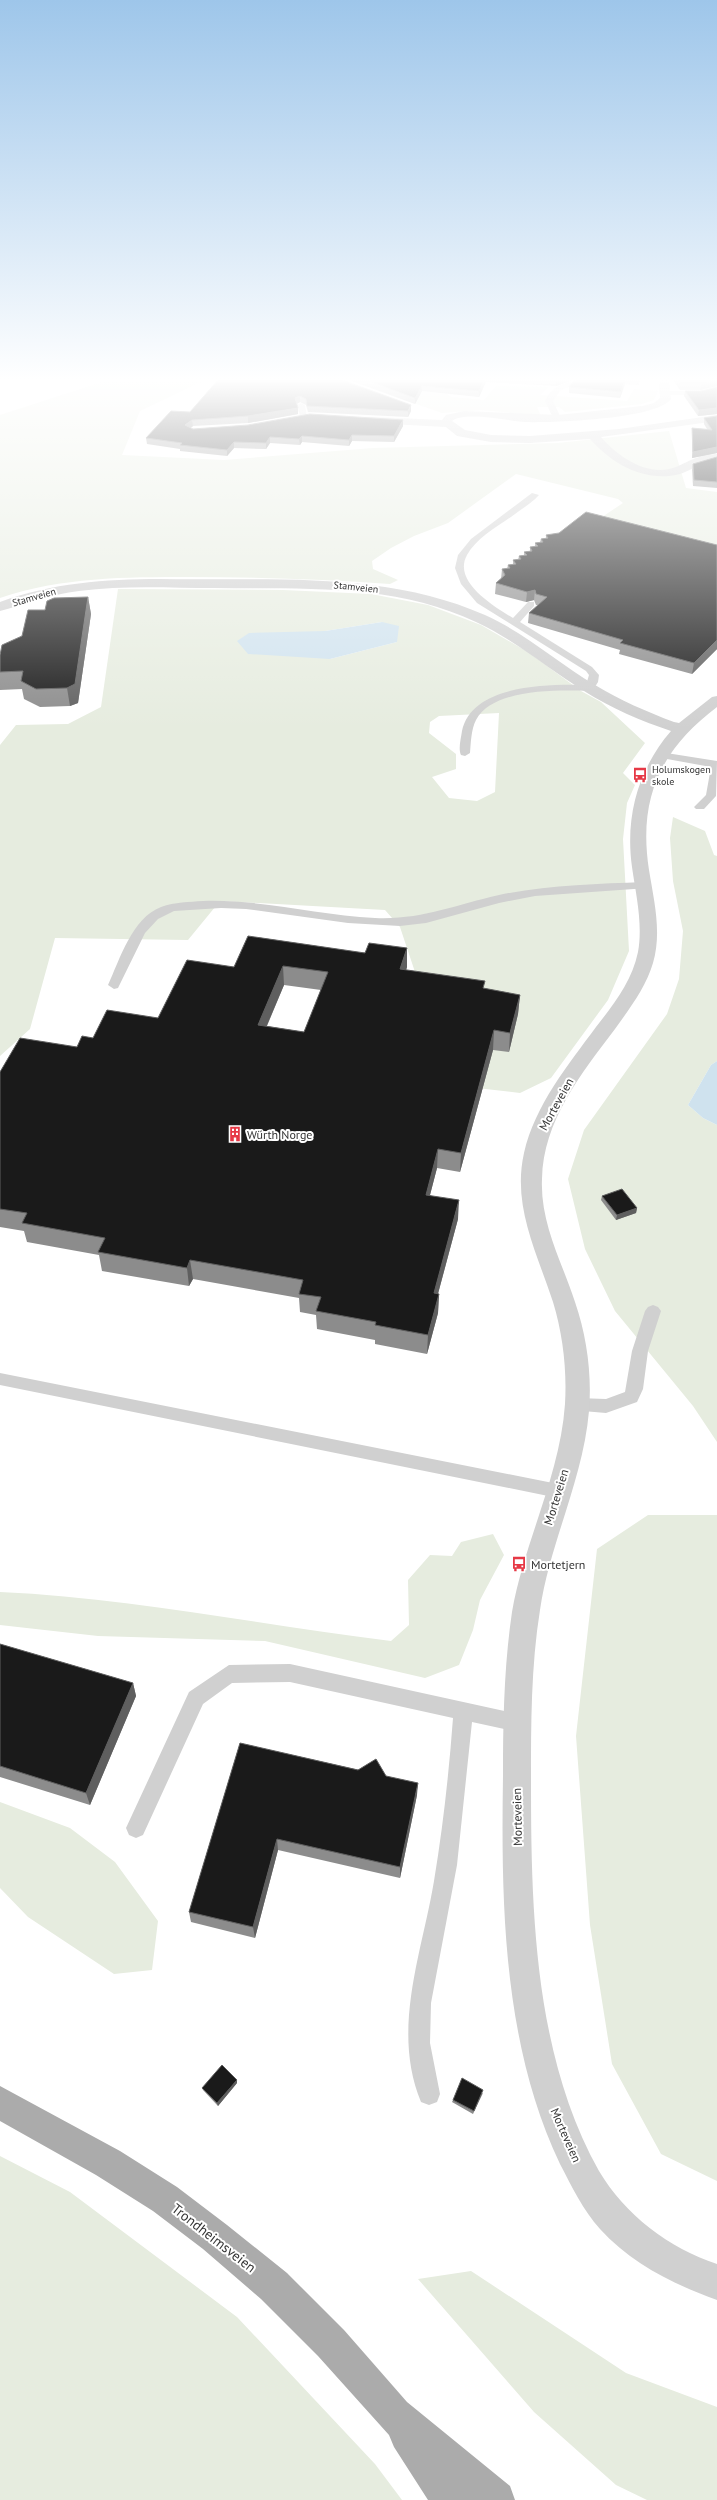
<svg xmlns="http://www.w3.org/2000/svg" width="717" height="2500" font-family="'PT Sans',sans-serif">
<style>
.green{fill:#e6ecdf;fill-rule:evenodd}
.water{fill:#cfe2ee}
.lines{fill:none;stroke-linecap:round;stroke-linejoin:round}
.lane{fill:#d0d0d0;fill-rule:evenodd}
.street{fill:#d0d0d0;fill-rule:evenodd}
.primary{fill:#ababab;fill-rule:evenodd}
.wall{fill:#8c8c8c;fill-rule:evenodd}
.shaded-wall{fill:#5f5f5f}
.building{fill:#1a1a1a;stroke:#5f5f5f;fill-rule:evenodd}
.labels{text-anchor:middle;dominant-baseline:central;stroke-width:4;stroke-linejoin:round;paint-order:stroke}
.far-street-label{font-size:10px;fill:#333;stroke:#fff}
.far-poi-label{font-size:10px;fill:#333;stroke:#fff;text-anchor:start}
.street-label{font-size:12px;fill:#333;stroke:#fff}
.poi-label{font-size:12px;fill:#333;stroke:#fff;text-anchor:start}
.near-street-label{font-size:14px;fill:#333;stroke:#fff}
</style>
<rect width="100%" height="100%" fill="#fff"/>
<path class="green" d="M108 380H205L140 411 122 455 224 460 373 448 558 443 669 431 686 488 717 492V553L596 521 623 503 618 499 516 474 448 523 414 536 391 548 372 561 373 569 398 580 390 584C323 579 256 577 189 577 125 577 62 577 0 598V415Z
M437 386 451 397 484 400 496 386 549 387 540 395 627 401 634 389 658 391 654 400 642 404 565 412 559 407H537L541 416 482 410 442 413 391 395Z
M118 589 283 590 371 594 428 605 481 625 528 652 581 691 601 702 645 743 623 773 635 785 627 803 623 839 629 951 608 1000 551 1078 520 1093 459 1086 449 1074 400 927 385 910 220 901 188 940 55 938 30 1029 0 1056V745L16 725 68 724 101 707ZM382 622 397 642 330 659 325 631ZM499 713 495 792 477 801 449 798 432 777 456 769V754L429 733 430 722 439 716Z
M673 817 705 831 714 855 717 856V1061L711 1065 688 1105 703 1118 717 1125V1442L693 1406 615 1311 585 1249 568 1179 584 1130 667 1014 679 979 683 931 673 881 670 838Z
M648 1515H717V2181L661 2154 612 2064 590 1925 576 1736 597 1549Z
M493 1534 504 1555 480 1600 473 1630 459 1665 425 1678 265 1641 98 1636 0 1625V1592C131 1598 261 1625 391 1641L409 1625 408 1580 430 1555 452 1556 461 1542Z
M0 1802 70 1828 115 1862 158 1921 152 1970 114 1974 28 1917 0 1888Z
M0 2156 70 2192 237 2317 375 2464 402 2500H0Z
M471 2271 626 2373 717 2407V2500H647L616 2485 534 2412 418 2279Z"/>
<path class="water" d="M382 622 399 626 397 642 330 659 248 654 237 641 249 633 325 631Z
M717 1061V1125L703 1118 688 1105 711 1065Z"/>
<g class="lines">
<path class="lane" d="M577 380H589L561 390 553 401 561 418 554 420 545 401C551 387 563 383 577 380Z
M717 387V391L700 395H667L663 393 667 391H700Z
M301 403 305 405 307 418 300 416 297 405Z
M532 493 539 495C533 502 523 508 515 514 500 525 476 538 467 555 452 582 495 607 513 618L528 602H534V606L520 622 592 667 599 675 598 682 593 690 589 691C559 690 493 688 476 720 471 730 471 742 470 753L465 756 461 755C458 749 461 738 462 731 472 684 549 684 586 685L589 675 586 671 477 603 461 584 455 568 458 555 471 539Z
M660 752 717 761 716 796 704 809H696L694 807 706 795 711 767 656 757V753Z
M644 882 650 886 648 888 535 896 499 903 426 923 400 926 348 923 246 909 221 908 174 911 158 919 145 933 118 988 114 989 108 985C120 959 132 918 161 907 175 902 189 902 203 901 261 899 317 915 375 918 421 920 455 905 499 895 547 885 596 884 644 882Z
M653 1305 658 1307 661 1311 648 1351 643 1389 637 1402 606 1413 571 1410 569 1405 571 1400 577 1398 606 1399 625 1392 632 1351 645 1311 648 1307Z
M0 1373 558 1484 564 1486 567 1491 564 1496 558 1498 0 1385Z
M290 1664 518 1714 525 1717 528 1723 525 1729 518 1732 472 1722 457 1865 431 2003 430 2043 440 2094 437 2102 429 2105 421 2102C391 2030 422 1953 434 1881 443 1827 449 1772 453 1718L290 1682 232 1683 203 1704 143 1835 136 1838 129 1835 126 1828 189 1692 229 1665Z"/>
<path class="street" d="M659 380H669L671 399C657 419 552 423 525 422 508 421 466 411 452 421L465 430 491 435 530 436 619 429 717 415V421L601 437C618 457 649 478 676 467 692 460 698 455 717 454V462C699 462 695 469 680 474 645 483 612 464 590 439L530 443 491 442 457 436 446 427 372 423 366 420 372 417 442 420 446 415 464 411 558 415 642 406 654 403 660 398Z
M160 579C268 581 384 570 485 615 525 633 558 663 595 685 620 700 647 712 674 722L679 723 712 697 717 696V707C660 750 638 799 649 870 654 901 662 932 653 963 646 987 630 1008 615 1029 581 1074 543 1121 542 1179 540 1223 562 1262 575 1302 587 1337 592 1375 589 1411 583 1480 550 1542 540 1610 531 1666 531 1724 531 1780 531 1910 534 2055 599 2171 625 2215 669 2248 717 2264V2300C673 2284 632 2264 600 2229 583 2210 572 2187 560 2164 503 2044 501 1905 503 1776 503 1721 504 1666 512 1612 524 1542 560 1476 565 1404 567 1370 563 1335 553 1302 537 1253 512 1206 524 1153 535 1105 568 1065 596 1027 614 1004 632 981 638 952 643 924 636 895 632 867 625 817 638 769 671 731 641 721 611 708 584 691 548 669 515 640 476 622 395 583 302 589 214 588 169 588 124 585 79 591 51 594 27 604 0 611V602C52 583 105 579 160 579Z"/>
<path class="primary" d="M0 2086 120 2151 177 2187 227 2225 287 2273 344 2330 407 2402 510 2486 515 2500H428L394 2447 389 2435 318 2356 261 2299 203 2249 153 2211 96 2175 0 2121Z"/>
</g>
<path class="wall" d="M218 380 411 411 408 417 308 412 306 405 300 402 297 404 298 414 248 423 193 426 190 428 193 429 403 426 394 442 352 441 349 446 302 442 300 445 270 443 266 449 234 448 227 456 180 451V449L147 444 146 438 190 412Z
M349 380H573L556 386 486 382 479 397 422 391 415 404Z
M577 380H640L639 385 625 384 620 398 569 393V387Z
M673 380H717V386L700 390H680Z
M717 387V414L698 416 684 396 685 391H701Z
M717 416V453L692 458V428L707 429 704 424V418Z
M717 457V488L693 486 692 470 693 464Z
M546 535 717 545V649L692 674 619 654 620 650 528 623 529 613 538 605H536L534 600 526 602 495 594 496 583 501 579 502 569H507L508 565 513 564V560H518L519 556 524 555V552L530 551V547H535V543L540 542 541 539 546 538Z
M88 597 91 614 78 703 70 706 40 707 24 699 22 689 0 690V655L22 636 45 610Z
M407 948V967L406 970 485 989 520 995 518 1014 509 1052 493 1050 460 1172 437 1168 430 1195 458 1219 438 1294H439L438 1313 427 1354 375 1344V1340L317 1329 316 1315 300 1312 299 1298 193 1279 189 1286 102 1271 99 1255 27 1242 24 1231 0 1227V1072L77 1047 93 1038 158 1018 234 967ZM284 985 321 990 304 1032 267 1026Z
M602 1196 637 1208 636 1213 616 1220 601 1200Z
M0 1644 133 1683 136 1696 90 1805 0 1777Z
M240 1743 386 1776 417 1795 400 1878 278 1850 255 1938 191 1922 189 1912Z
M237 2083 218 2106 203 2090 202 2088Z
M483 2093 473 2114 452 2102 453 2100Z"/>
<path class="shaded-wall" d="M485 380H486V382L479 397V391Z
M556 380H573L556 386Z
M625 380V384L620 398 621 392Z
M717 380V386L700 390 701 384Z
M422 386V391L415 404V398Z
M300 396V402L296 404 295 398Z
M411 405V411L408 417V411Z
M298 408V414L248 423V416Z
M717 408V414L698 416 699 410Z
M192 420 193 426 186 432 185 425Z
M403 420V426L394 442V436Z
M352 435V441L349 446V440Z
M302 436V442L300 445 299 439Z
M270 437V443L266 449V443Z
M234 442V448L227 456V450Z
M717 447V453L692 458 693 452Z
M535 590 534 600 526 602 527 592Z
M88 597 91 614 78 703 70 706 67 688Z
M717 640V649L692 674 694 663Z
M407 948V967L400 988V969Z
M283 966 284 985 259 1044 258 1025Z
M520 995 518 1014 509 1052 510 1033Z
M494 1030 493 1050 460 1172 461 1153Z
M438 1149 437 1168 425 1214 426 1195Z
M459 1200 458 1219 433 1312 434 1293Z
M637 1208 636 1213 616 1220 617 1215Z
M190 1260 193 1279 189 1286 187 1268Z
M439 1294 438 1313 427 1354 428 1335Z
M133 1683 136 1696 90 1805 86 1793Z
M418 1783 417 1795 400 1878V1867Z
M277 1839 278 1850 255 1938 253 1927Z
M237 2080V2083L218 2106 217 2103Z"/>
<path class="building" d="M218 380H342L411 405 408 411 307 406 306 399 300 396 295 398 298 408 248 416 192 420 185 425 193 429 248 425 310 414 403 420 394 436 352 435 349 440 302 436 299 439 270 437 266 443 234 442 227 450 180 445 182 443 146 438 171 411 190 412Z
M366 380H485L479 391 422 386 415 398Z
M577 380H625L621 392 569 387 573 382Z
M678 380H717L701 384H680Z
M717 387V408L699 410 685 391H701Z
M717 416V447L693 452 692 428 712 430 704 418Z
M717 457V482L694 480 693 464Z
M586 512 717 545V640L694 663 620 643 623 640 529 613 547 597 536 594 535 590 527 592 496 583 505 575 502 569 510 568 508 565 516 564 513 560 521 559 519 556 527 555 524 552 532 551 530 547 538 546 535 543 543 542 541 539 548 538 546 535 559 533Z
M88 597 75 684 67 688 36 689 21 681 23 671 0 672V655L2 645 22 636 28 610H45L47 601 54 598Z
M248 936 365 953 369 943 407 948 400 969 485 981 483 988 520 995 510 1033 494 1030 461 1153 438 1149 426 1195 459 1200 434 1293 439 1294 428 1335 375 1325 376 1322 316 1311 321 1297 299 1294 303 1280 190 1260 187 1268 98 1252 105 1238 22 1223 27 1213 0 1209V1072L20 1038 77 1047 82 1036 93 1038 107 1010 158 1018 187 960 234 967ZM283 966 328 972 304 1032 258 1025Z
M622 1189 637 1208 617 1215 602 1196Z
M0 1644 133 1683 86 1793 0 1766Z
M240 1743 358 1770 376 1759 386 1776 418 1783 400 1867 277 1839 253 1927 189 1912Z
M222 2065 237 2080 217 2103 202 2088Z
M462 2078 483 2090 474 2111 453 2100Z"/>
<linearGradient id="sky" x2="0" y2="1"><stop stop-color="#9ec6ea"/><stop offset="0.52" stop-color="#fff"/><stop offset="1" stop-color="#fff" stop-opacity="0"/></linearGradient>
<rect width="717" height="730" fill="url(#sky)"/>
<defs>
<g id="bus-bare" transform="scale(1.2)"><path d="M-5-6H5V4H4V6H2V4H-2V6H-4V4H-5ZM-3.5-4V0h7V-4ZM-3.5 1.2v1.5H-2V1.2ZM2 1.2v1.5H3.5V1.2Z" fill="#e63946" stroke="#fff" stroke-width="2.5" paint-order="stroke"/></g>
<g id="building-bare" transform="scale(1.2)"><path d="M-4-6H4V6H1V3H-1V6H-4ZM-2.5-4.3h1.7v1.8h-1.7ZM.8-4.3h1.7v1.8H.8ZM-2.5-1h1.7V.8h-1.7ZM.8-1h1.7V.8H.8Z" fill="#e63946" stroke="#fff" stroke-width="2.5" paint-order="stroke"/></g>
</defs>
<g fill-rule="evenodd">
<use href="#bus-bare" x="640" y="775"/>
<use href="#building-bare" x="235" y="1134"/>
<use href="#bus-bare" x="519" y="1564"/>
</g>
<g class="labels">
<g class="far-street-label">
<text transform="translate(356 587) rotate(6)">Stamveien</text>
<text transform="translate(34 597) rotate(-16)">Stamveien</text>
</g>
<g class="far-poi-label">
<text x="652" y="769">Holumskogen<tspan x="652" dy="12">skole</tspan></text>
</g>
<g class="street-label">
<text transform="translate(556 1104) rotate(-61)">Morteveien</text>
<text transform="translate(556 1497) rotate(-73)">Morteveien</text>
<text transform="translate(517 1817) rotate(-91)">Morteveien</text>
<text transform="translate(566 2135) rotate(66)">Morteveien</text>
</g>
<g class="poi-label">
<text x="247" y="1134">Würth Norge</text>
<text x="531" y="1564">Mortetjern</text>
</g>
<g class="near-street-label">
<text transform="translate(214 2238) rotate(38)">Trondheimsveien</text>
</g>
</g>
</svg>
